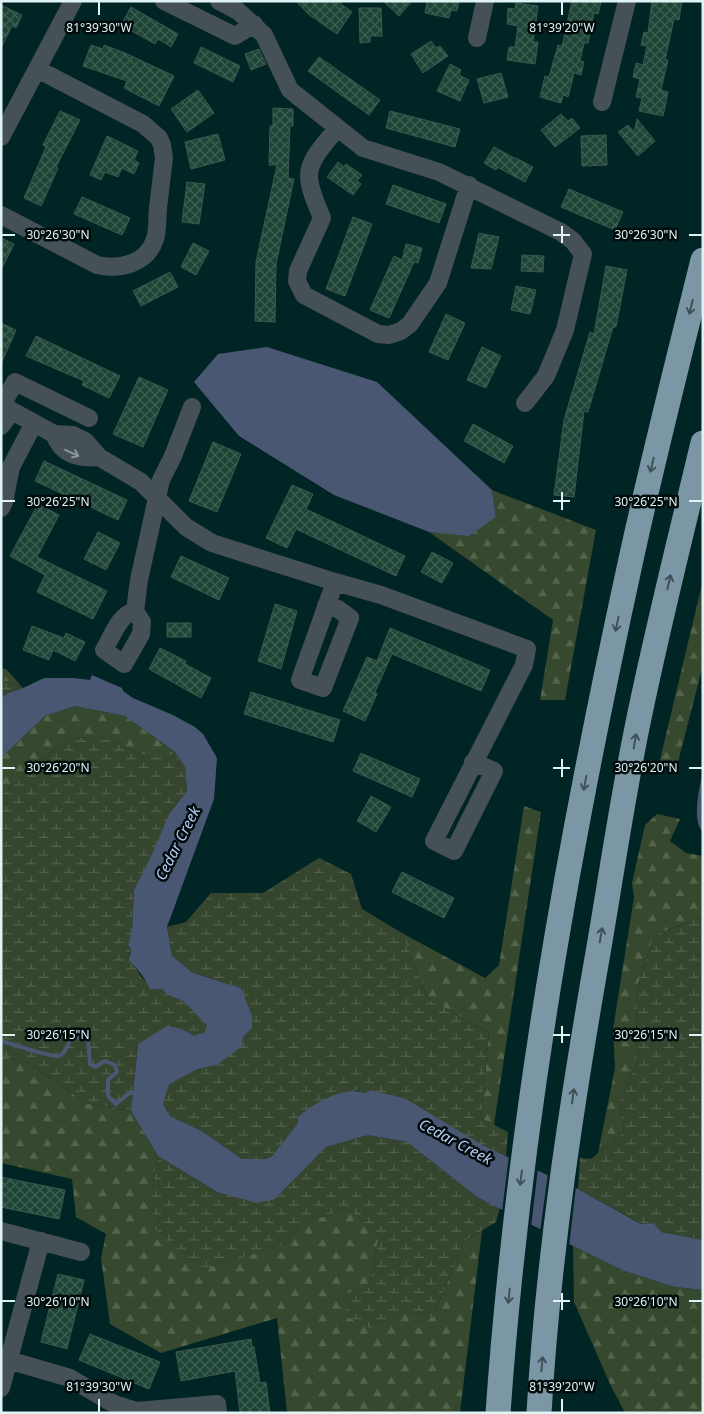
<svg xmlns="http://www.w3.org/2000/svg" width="704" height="1414" font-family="'Noto Sans',sans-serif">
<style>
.forest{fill:url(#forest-firs)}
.wetland{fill:url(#wetland-marsh)}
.water{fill:#495773}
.pier{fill:#012425}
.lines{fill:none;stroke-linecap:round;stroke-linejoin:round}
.stream{stroke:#495773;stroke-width:4}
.building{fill:url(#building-cross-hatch);stroke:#3c584d}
.minor{stroke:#465157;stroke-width:18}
.highway{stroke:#7b97a6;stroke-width:25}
.oneway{stroke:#3e5158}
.oneway2{stroke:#8c9a9e}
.ticks{fill:none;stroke:#e1f4f5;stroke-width:2}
.labels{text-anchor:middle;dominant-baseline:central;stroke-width:5;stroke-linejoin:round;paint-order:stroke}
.water-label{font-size:15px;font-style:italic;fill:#b8ccf7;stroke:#010b0b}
.ticks-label{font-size:12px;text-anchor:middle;fill:#e1f4f5;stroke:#010b0b;stroke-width:5;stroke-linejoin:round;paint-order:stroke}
</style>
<defs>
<pattern id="forest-firs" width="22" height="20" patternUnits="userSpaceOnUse" patternTransform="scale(1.25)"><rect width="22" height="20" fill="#36482d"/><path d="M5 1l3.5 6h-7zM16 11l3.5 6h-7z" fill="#53634c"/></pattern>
<pattern id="wetland-marsh" width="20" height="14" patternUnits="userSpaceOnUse" patternTransform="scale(1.25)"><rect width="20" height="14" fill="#36462e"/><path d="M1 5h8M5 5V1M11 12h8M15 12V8" fill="none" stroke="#53614d"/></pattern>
<pattern id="building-cross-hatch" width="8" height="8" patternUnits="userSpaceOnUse" patternTransform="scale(1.25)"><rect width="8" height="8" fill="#1e4436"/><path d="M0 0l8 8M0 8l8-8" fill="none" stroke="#3e6054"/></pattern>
</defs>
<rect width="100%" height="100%" fill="#012425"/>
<path class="forest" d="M492 490 596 530 565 700H540L553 620 429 532 470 535 496 517Z
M703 580V665L677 766 659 764Z
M1 668 6 669 23 688 9 681H1Z
M75 706 125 716 175 752 165 759 141 754 102 737 67 738 1 795V758L45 716Z
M524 806 541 812 494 1125 481 1118 489 1032 428 999 402 933 485 978 499 965Z
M657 814 680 819 670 841 686 853 703 856V917L654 935 637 988 636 1065 619 1102 624 1132 598 1153 615 1068 613 1029 634 897 632 883 645 825Z
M1 1056 26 1062 86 1103 131 1111 158 1156 152 1188 284 1245 303 1223 348 1209 379 1236 369 1286 370 1328 404 1313 432 1318 465 1241 482 1231 460 1413H287L277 1318 161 1353 110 1324 101 1258 106 1234 76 1217 72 1179 1 1163Z
M573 1246 624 1271 675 1287 703 1290V1413H625L610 1384 574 1302Z"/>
<path class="wetland" d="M1 681H9L23 688 8 693 1 698Z
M102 737 141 754 165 758 175 752 185 767 187 791 169 814 155 850 134 890 132 930 128 945 131 948 129 955 141 977 148 983 162 989 168 995 183 1001 208 1025 204 1033 195 1036 182 1029 138 1044 131 1111 86 1103 26 1062 1 1056V795L67 738Z
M319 858 351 874 362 909 402 933 428 999 489 1032 481 1118 508 1132 506 1156 357 1090 298 1123 272 1156 266 1159H242L202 1131 170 1116 163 1104 168 1084 198 1069 217 1065 252 1027 241 988 193 973 172 956 167 927 186 922 211 893H263Z
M703 917V1240L661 1232 654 1223 642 1224 578 1189 580 1158 591 1159 624 1132 619 1102 636 1065 637 988 654 935Z
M368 1135 407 1142 477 1197 500 1208 496 1222 465 1241 432 1318 404 1314 370 1328 347 1317 342 1295 369 1286 379 1236 348 1209 303 1223 284 1245 200 1270 154 1228 152 1188 158 1156 217 1192 275 1199 326 1147Z"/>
<path class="water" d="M267 347 377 382 492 490 496 517 469 536 429 532 334 495 239 436 194 382 218 354Z
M92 675 122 688 123 691 133 698 173 715 195 727 203 734 217 758 214 799 167 927 172 956 193 973 241 988 252 1016V1028L243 1037 242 1046 217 1065 198 1069 169 1084 163 1104 170 1116 202 1131 242 1159H266L272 1156 298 1123V1117C314 1103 344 1086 365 1093L371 1090 406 1099 484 1146 578 1189 641 1224 654 1223 661 1232 703 1240V1290L675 1287 624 1271 573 1246 477 1197 407 1142 368 1135 326 1147 275 1199 257 1203 217 1192 158 1156 131 1111 138 1044 167 1026 182 1029 195 1036 198 1034 204 1033 207 1025 183 1001 168 995 162 989H150C147 981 136 966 129 961L131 948 128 945 132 930 134 890 154 850 169 814 187 791 185 767 175 752 125 716 75 706 45 716 1 758V698L8 693 23 688 44 678H74L90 680Z
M703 771V832C691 822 700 785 703 771Z"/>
<path class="pier" d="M509 1155 538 1168 531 1227 502 1212Z
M548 1173 576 1186 569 1247 540 1232Z"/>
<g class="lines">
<path class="stream" d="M1 1041C14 1044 48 1057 58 1056 65 1055 67 1046 70 1041L78 1037 88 1040 90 1064 95 1067 105 1061 115 1065 117 1072 108 1080V1096L116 1104 129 1093H138"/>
</g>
<path class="building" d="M296 1H337L352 12 337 34 308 14Z
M383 1H412L399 16Z
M427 1H459L457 11 451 10 449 18 425 13Z
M572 1 601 2 598 14 594 13 588 43H584L580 61 584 62 581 75 574 73 568 97 563 95 561 103 540 97 545 76 549 77 558 45 562 46Z
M652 1H682L679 20 674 19 665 60H668L661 90 668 92 663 116 639 111 642 98 636 97 640 79 633 77 636 63 643 65 647 46 641 45 644 32 648 33Z
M516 3 538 6 533 42H538L535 64 507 60 509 47H515L518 26 507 24 508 8 515 9Z
M1 5 22 15 16 28 12 26 1 48Z
M131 7 178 34 171 47 158 39 155 44 121 25Z
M359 8H381L382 36H370V42L360 43Z
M431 41 436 48 440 46 448 56 423 73 411 54Z
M91 45 103 49 104 45 125 53 174 76 159 106 124 88 127 81 83 66Z
M201 47 240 66 233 82 194 63Z
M259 49 266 64 251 70 245 54Z
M319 57 380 100 369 115 308 71Z
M450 64 461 70 459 75 469 80 460 101 437 91Z
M501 73 508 97 484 103 477 79Z
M198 90 214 113 187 132 171 109Z
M273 108 293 109V126H290L288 178 294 179 276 264 275 322 255 321 256 262 277 165H269L270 126H273Z
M60 111 80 120 56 167 58 168 41 206 24 198 46 147 43 145Z
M390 111 460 129 455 147 386 128Z
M561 114 568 121 572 118 580 128 555 147 541 130Z
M637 119 655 141 638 156 618 132 628 125 634 132Z
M218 134 225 160 191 169 185 142Z
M606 135 607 165 582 166 581 136Z
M107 136 138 151 134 160 139 163 134 174 122 168 118 177 105 172 101 180 90 175Z
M494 147 516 159V158L533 167 525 182 497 167 496 170 484 163Z
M338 162 344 167 346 164 362 175 357 181 361 184 353 195 327 177Z
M187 182 205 184 199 224 182 222Z
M393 185 446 204 439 223 386 204Z
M569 189 623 212 615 230 561 207Z
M82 197 130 218 122 235 74 214Z
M353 217 372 224 345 296 326 289Z
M479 233 499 237 491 269 471 268Z
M1 238 14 244 1 270Z
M193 243 209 251 196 275 181 267Z
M406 244 422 248 418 263 414 262 389 318 370 310 394 256 402 260Z
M522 255 544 256 543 272 521 271Z
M606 266 627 270 616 327H613L588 412 584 411 574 497 554 495 564 420 590 332 594 334Z
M170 272 178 287 141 306 133 291Z
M516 286 536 290 530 314 511 310Z
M446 314 465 323 448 360 429 352Z
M1 323 16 330 1 364Z
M36 336 120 376 109 398 82 385 84 381 26 356Z
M482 347 501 356 486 388 467 380Z
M139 377 168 390 143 447 113 434Z
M473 424 513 446 504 463 464 441Z
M213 442 241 454 217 512 189 501Z
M44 461 127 500 118 520 35 481Z
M292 485 313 494 306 509 405 556 396 576 296 529 287 548 266 538Z
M38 504 59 515 37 557 107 591 93 619 37 592 45 575 10 556Z
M98 532 120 543 106 570 84 559Z
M432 552 453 563 442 583 421 572Z
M181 556 229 578 219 600 171 577Z
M275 604 297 611 281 669 258 661Z
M167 623H191V637H167Z
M32 626 64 638 66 633 85 642 75 661 53 650 49 660 23 650Z
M390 628 490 670 481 691 392 654 375 692 377 694 365 721 343 711 367 657 377 661Z
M160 648 186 661 185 664 211 678 201 698 149 669Z
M251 692 340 720 333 742 244 714Z
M361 753 420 779 412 797 353 771Z
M371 796 391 807 376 832 357 821Z
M402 872 454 898 444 918 392 892Z
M1 1177 65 1190 59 1219 1 1207Z
M58 1274 84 1280 67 1349 41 1342Z
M90 1334 160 1362 149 1389 79 1360Z
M251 1339 252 1347H254L260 1383 266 1382 270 1413H240L235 1371 181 1381 176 1352Z"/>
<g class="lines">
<path class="minor" d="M164 1 235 36 254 24
M219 1 238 11 264 35 290 90 363 148 439 172 561 232 573 241 583 254 565 330 546 376 525 403
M477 38 485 1
M602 102 627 1
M337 128C327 142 309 158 309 176 309 189 317 205 322 218L298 271 297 281 304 295 378 334 389 335 401 331 410 324 438 283 469 185
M1 137 73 1
M1 215 97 265C120 270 147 264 155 239 158 230 157 218 158 208 160 191 162 175 164 158L162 145 159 138 143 124 37 69
M1 403 12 411 54 434 73 435 85 441 99 457 141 482 157 498 139 580 135 611C119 614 112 637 104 650L124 664 141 634 142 622 135 611
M3 403 15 382 89 418
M192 407 173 456 161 480 157 498 186 527 212 543 335 582 381 595 527 649 524 665 434 841 454 851 494 771 473 762
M1 426 12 411
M54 434C62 455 78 459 99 457
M1 508 4 502 11 467 34 423
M326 606 338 609 350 618 323 688 300 680 335 582
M1 1231 81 1252
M8 1360 70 1378 114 1404 137 1411 217 1404 218 1413
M1 1388 41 1241"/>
<path class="highway" d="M498 1413C518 1127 569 843 630 564 652 462 678 361 703 260
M539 1413C548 1256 572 1101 599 947 612 871 623 794 639 718 658 626 681 535 703 443"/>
</g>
<defs><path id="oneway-shaft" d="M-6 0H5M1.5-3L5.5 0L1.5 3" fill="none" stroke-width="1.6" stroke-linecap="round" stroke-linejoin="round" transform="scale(1.25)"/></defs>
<g class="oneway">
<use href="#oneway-shaft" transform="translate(691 307) rotate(104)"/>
<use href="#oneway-shaft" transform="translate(652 465) rotate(103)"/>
<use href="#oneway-shaft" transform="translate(669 582) rotate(-77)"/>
<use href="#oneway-shaft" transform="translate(617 624) rotate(102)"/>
<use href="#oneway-shaft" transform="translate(635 741) rotate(-80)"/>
<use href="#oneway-shaft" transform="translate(585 783) rotate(101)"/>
<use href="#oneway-shaft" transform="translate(601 935) rotate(-80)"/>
<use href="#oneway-shaft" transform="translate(573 1096) rotate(-82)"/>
<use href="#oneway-shaft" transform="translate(521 1178) rotate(97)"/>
<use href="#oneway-shaft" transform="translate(509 1296) rotate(95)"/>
<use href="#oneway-shaft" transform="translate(542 1364) rotate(-85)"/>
</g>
<use class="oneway2" href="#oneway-shaft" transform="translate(72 453) rotate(25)"/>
<path class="ticks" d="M99 2V15M562 2V15M562 226V243M2 235H15M553 235H570M689 235H702M562 492V510M2 501H15M553 501H570M689 501H702M562 759V777M2 768H15M553 768H570M689 768H702M562 1026V1043M2 1035H15M553 1035H570M689 1035H702M562 1293V1310M2 1301H15M553 1301H570M689 1301H702M99 1399V1412M562 1399V1412"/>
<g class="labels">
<g class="water-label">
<text transform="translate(177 843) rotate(-63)">Cedar Creek</text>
<text transform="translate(456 1141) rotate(28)">Cedar Creek</text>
</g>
</g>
<g class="ticks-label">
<text x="99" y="32">81°39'30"W</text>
<text x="562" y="32">81°39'20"W</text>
<text x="58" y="239">30°26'30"N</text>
<text x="646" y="239">30°26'30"N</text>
<text x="58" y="506">30°26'25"N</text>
<text x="646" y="506">30°26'25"N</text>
<text x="58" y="772">30°26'20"N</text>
<text x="646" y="772">30°26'20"N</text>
<text x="58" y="1039">30°26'15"N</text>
<text x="646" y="1039">30°26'15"N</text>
<text x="58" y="1306">30°26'10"N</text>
<text x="646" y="1306">30°26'10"N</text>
<text x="99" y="1391">81°39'30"W</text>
<text x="562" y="1391">81°39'20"W</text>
</g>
<rect width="704" height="1414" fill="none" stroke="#e1f4f5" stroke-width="5"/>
</svg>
